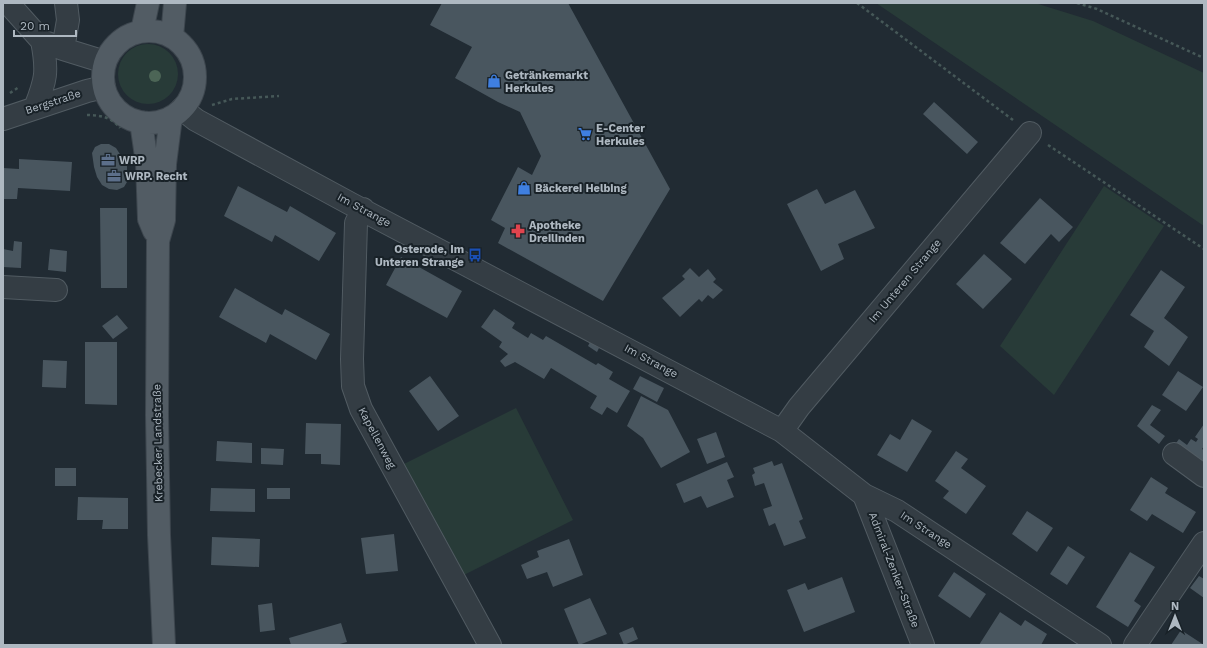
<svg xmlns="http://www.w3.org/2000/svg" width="1207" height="648" font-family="'Work Sans',sans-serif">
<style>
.green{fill:#283b38}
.building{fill:#49565f}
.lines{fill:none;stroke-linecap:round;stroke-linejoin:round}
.minor-casing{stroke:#515b62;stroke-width:24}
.major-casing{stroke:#3d464e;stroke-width:24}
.path{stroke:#465858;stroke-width:2.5;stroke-dasharray:3 3;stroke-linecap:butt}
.minor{stroke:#343d44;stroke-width:22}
.major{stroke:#525c64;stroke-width:22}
.tree{fill:#4c6556}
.labels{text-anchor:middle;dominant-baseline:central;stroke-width:4;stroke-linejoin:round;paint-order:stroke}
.poi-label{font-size:11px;font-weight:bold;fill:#aeb8c1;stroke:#192228;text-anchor:start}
.street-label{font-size:11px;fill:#aeb8c1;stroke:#192228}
</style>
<rect width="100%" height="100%" fill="#212b33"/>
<path class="green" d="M876 3H1035L1093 21 1204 73V226Z
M118 74a30 30 0 1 1 60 0a30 30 0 1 1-60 0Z
M1104 186 1164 226 1054 395 1000 346Z
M516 408 573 520 458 578 400 466Z"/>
<path class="building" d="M442 3H568L670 189 603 301 498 243 505 228 491 220 518 167 532 175 541 156 520 112 498 102 455 78 472 47 430 25Z
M934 102 978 142 967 154 923 114Z
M101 144H109L116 148 127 165V182L124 187 117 190 109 189 102 185 97 177 94 167 92 153 95 147Z
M19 159 72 162 70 191 18 188 17 199H3V168L19 169Z
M238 186 287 212 290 206 336 233 319 261 275 235 272 242 224 216Z
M817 189 825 204 855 190 875 228 838 244 844 259 821 271 787 204Z
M1040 198 1073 227 1059 242 1051 234 1025 264 1000 243Z
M100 208H127V288H101Z
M14 241 22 242 21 268 3 267V249L13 251Z
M50 249 67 251 66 272 48 270Z
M984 254 1012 279 983 309 956 284Z
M401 257 462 291 447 318 386 285Z
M690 268 699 277 708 269 716 279 713 282 723 290 713 299 708 295 702 302 699 299 680 317 662 298 685 279 682 276Z
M1161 270 1185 287 1164 318 1188 337 1169 366 1144 347 1154 331 1130 315Z
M235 288 282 315 285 309 330 334 316 360 270 334 266 343 219 317Z
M494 309 515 323 512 328 528 338 531 333 543 340 546 336 596 365 598 363 613 372 609 379 630 391 617 413 607 407 602 415 590 408 597 396 551 368 544 379 515 362 505 367 500 361 508 354 499 347 502 342 481 327Z
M117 315 128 328 113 339 102 326Z
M85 342H117V405L85 404Z
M590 342 599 348 597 352 588 346Z
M43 360 67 361 66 388 42 387Z
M1178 371 1203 387 1186 411 1162 395Z
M430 376 459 416 438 431 409 391Z
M640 376 664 388 657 402 633 389Z
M641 396 668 410 690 452 661 468 643 438 627 426Z
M1152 405 1161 410 1150 425 1165 436 1159 444 1137 426Z
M912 419 932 431 907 472 877 455 890 434 900 440Z
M306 423 341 424 340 465 321 464V454H305Z
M1204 424V446L1202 449 1204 450V464L1174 446 1179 439 1187 445 1191 439 1196 442 1198 439 1195 437Z
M716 432 725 457 707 464 697 439Z
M217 441 252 443V463L216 461Z
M261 448 284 449 283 465 261 464Z
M956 451 968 459 961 468 986 486 966 514 943 498 949 491 935 481Z
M772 461 774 466 782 463 803 519 799 521 806 538 784 546 775 523 769 526 763 509 772 506 764 483 755 486 752 475 755 473 753 468Z
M727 462 734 477 727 480 734 497 707 508 701 496 684 503 676 484Z
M55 468H76V486H55Z
M1151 477 1168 488 1165 493 1196 512 1183 533 1152 514 1147 521 1130 510Z
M211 488 255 489V512L210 511Z
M267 488H290V499H267Z
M78 497 128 498V529H102L103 520H77Z
M1027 511 1053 528 1037 552 1012 534Z
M394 534 398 571 366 574 361 538Z
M212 537 260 539 259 567 211 565Z
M569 539 583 575 553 587 547 572 527 579 521 565 539 557 537 551Z
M1068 546 1085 557 1067 585 1050 574Z
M1130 552 1155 567 1134 601 1141 606 1128 627 1096 607Z
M954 572 986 594 970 618 938 596Z
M1199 576 1204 579V598L1190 588Z
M842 577 855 612 804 632 787 590 805 583 808 590Z
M590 598 607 634 579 645 564 609Z
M272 603 275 630 260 632 258 605Z
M1000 612 1021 626 1025 620 1047 634 1041 645H979Z
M341 623 347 642 336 645H291L289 638Z
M633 627 638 639 624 645 619 633Z
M1181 630 1204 645H1171Z"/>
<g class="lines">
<g class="minor-casing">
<path id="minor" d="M8 3 42 41 63 49 105 62
M63 49 68 20 66 3
M35 108C46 80 48 72 42 41
M182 109 196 120 351 204 782 431 864 495 897 511 1100 645
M3 119 87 91 104 87
M363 209 356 223 352 359 353 386 361 409 490 645
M3 287 56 290
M782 431 799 407 1030 133
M1174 454 1204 476
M864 495 923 645
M1135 645 1204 543"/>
</g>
<g class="major-casing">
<path id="major" d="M142 31 148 3
M103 77a46 46 0 1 1 92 0a46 46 0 1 1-92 0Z
M172 37 175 3
M141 122 147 163 149 219 154 231
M164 645 159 535 157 415 158 241 164 220 165 164 171 117"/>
</g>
<path class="path" d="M857 3 1013 120
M1077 3 1097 9 1204 58
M10 93 19 87
M212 105 232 99 279 96
M87 115C99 115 112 117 120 128
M1048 145 1204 249"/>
<use href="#minor" class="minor"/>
<use href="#major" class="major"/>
</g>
<circle class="tree" cx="155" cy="76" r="6"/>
<defs>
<g id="shop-bare" transform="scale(1.08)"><path d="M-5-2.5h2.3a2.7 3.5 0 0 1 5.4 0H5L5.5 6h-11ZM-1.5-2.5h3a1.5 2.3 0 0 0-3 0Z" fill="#3f7fe0" stroke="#192228" stroke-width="2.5" paint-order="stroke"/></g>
<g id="supermarket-bare" transform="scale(1.08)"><path d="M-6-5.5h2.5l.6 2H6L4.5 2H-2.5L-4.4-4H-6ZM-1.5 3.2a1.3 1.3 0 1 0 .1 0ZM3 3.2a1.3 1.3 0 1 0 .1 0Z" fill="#3f7fe0" stroke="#192228" stroke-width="2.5" paint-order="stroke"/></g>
<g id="office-bare" transform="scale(1.08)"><path d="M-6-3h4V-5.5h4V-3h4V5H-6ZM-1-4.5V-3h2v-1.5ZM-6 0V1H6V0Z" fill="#5c6f8a" stroke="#192228" stroke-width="2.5" paint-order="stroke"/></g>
<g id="pharmacy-bare" transform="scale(1.08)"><path d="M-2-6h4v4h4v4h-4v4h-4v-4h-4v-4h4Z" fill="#e0444e" stroke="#192228" stroke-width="2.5" paint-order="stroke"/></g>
<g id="bus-bare" transform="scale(1.08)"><path d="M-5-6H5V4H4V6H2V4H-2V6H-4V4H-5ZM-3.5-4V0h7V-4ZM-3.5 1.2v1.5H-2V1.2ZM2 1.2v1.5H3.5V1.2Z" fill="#1a4fb4" stroke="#192228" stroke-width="2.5" paint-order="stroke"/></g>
</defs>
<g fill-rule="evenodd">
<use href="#shop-bare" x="494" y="81"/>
<use href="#supermarket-bare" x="585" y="134"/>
<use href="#office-bare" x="108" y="160"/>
<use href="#office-bare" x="114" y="176"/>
<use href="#shop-bare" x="524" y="188"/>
<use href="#pharmacy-bare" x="518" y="231"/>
<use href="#bus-bare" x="475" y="255"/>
</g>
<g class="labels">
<g class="poi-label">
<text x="505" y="75">Getränkemarkt<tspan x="505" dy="13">Herkules</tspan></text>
<text x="596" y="128">E-Center<tspan x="596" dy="13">Herkules</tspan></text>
<text x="119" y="160">WRP</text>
<text x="125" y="176">WRP. Recht</text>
<text x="535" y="188">Bäckerei Helbing</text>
<text x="529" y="225">Apotheke<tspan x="529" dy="13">Dreilinden</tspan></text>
<text x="464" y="249" text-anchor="end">Osterode, Im<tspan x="464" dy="13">Unteren Strange</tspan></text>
</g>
<g class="street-label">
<text transform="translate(53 102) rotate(-18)">Bergstraße</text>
<text transform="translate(364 210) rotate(28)">Im Strange</text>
<text transform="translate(905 281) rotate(-50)">Im Unteren Strange</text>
<text transform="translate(651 361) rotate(28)">Im Strange</text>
<text transform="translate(377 438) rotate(62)">Kapellenweg</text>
<text transform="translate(158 443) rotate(-91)">Krebecker Landstraße</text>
<text transform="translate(926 530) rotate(33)">Im Strange</text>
<text transform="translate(894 570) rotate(69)">Admiral-Zenker-Straße</text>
</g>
</g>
<rect width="1207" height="648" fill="none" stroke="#aeb8c1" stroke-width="8"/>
<g transform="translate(1175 616)" stroke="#192228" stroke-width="3" paint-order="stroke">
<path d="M0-3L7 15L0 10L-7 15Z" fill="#aeb8c1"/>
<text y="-6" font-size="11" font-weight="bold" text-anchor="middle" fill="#aeb8c1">N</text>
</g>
<path d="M14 30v6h62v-6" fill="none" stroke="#aeb8c1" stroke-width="2"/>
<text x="20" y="30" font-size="12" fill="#aeb8c1" stroke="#192228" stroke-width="3" paint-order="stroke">20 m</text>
</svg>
